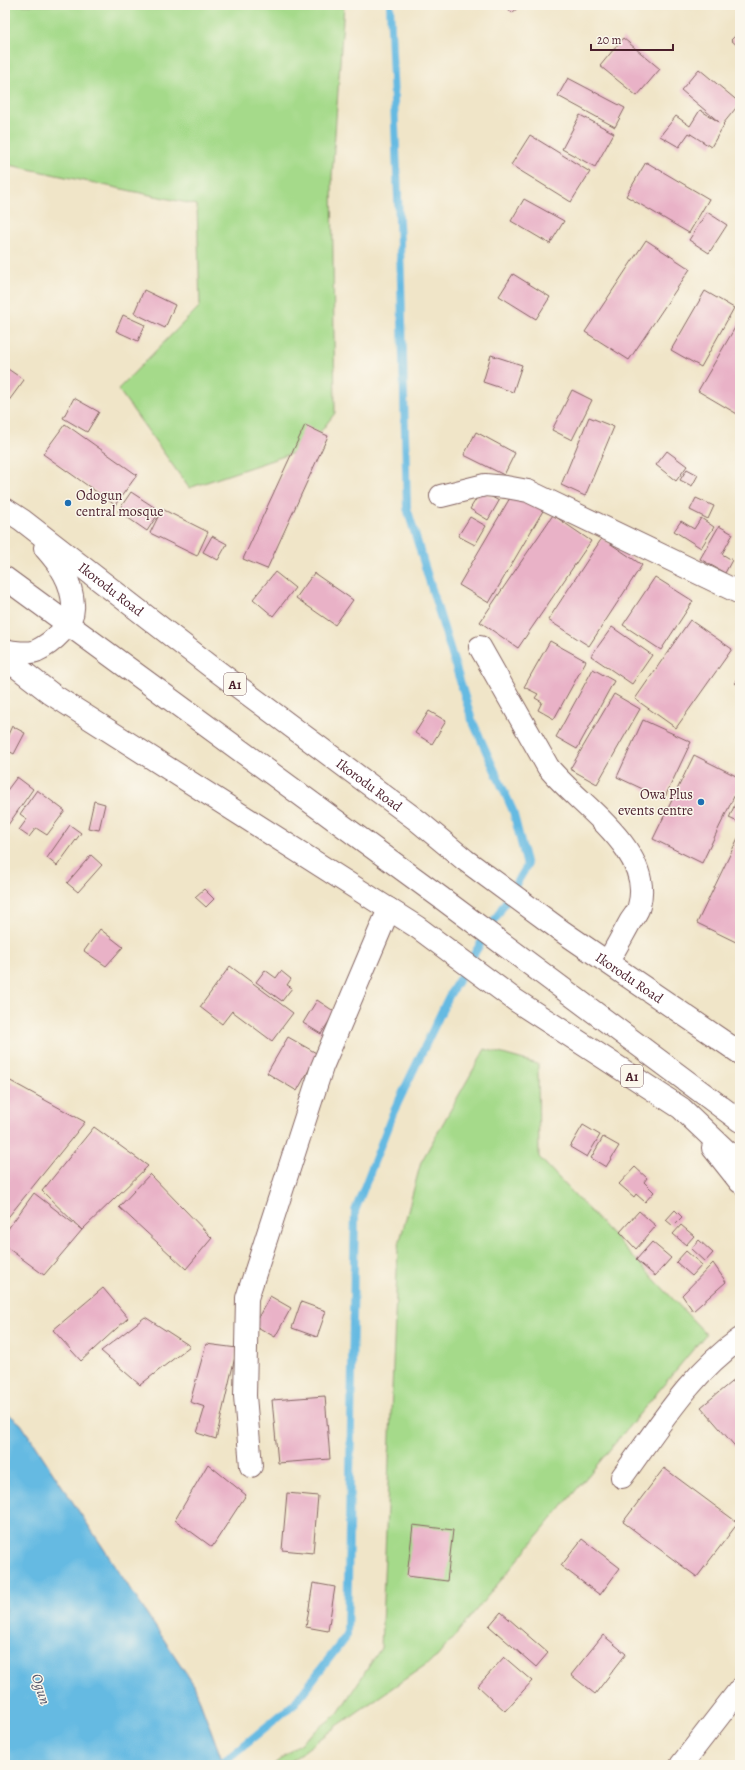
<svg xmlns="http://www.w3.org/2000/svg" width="745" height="1770" font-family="Alegreya,serif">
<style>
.green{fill:#a5da8a;stroke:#787c5a}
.water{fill:#65bae2;stroke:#586c86}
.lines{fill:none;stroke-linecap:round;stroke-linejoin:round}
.stream{stroke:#65bae2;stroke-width:8}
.building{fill:#e9b2c7}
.minor-casing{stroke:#846462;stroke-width:24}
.highway-casing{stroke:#846462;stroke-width:24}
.minor{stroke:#fff;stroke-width:22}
.highway{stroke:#fff;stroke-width:22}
.poi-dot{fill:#1f6fb2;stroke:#fbf7ec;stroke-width:1.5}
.labels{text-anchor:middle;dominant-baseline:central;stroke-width:3;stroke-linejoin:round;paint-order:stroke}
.shield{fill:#fbf7ec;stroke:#7f6065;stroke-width:1}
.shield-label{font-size:13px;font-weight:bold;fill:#4a1f2b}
.poi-label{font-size:14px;fill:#4a1f2b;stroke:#fbf7ec;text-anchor:start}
.street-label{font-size:14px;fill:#4a1f2b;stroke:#fbf7ec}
.water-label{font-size:15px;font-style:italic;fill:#53556b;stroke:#fbf7ec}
</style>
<rect width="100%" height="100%" fill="#fbf7ec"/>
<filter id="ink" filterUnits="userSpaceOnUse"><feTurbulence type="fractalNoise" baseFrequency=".025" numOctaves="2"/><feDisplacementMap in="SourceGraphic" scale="8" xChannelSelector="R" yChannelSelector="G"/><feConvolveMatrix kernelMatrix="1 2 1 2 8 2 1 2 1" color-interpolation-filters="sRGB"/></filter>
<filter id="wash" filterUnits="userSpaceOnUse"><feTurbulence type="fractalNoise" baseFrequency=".012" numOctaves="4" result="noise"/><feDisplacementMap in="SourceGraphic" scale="16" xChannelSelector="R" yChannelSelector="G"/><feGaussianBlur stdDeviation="0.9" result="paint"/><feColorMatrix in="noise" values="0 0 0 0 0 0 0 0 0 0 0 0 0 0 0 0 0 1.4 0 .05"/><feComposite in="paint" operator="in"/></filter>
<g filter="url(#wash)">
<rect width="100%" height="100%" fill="#f0e5c8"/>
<path class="green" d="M5 5H344L332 177 335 413 308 448 189 488 118 389 200 306 197 205 5 164Z
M485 1049 538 1064 539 1157 706 1334 437 1657 337 1726 286 1765H273L338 1713 381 1648 398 1248 421 1162Z"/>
<path class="water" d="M5 1411 21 1424 194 1685 224 1765H5Z"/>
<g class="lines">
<path class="stream" d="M220 1765 295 1703 347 1635 355 1211 393 1113 449 996 527 866 513 811 472 720 407 508 400 245 390 5"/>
</g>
<g id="blocks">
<path class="building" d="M505 5H521L512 13Z
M740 31V48L731 40Z
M623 38 660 69 637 96 600 66Z
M699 69 740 103 723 124 724 125 711 147 689 133 679 147 660 136 676 116 690 126 700 110 719 122 681 90Z
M568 78 625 108 615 127 558 96Z
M580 115 614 133 595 167 562 149Z
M530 135 590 172 571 202 511 165Z
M646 162 709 199 689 233 626 196Z
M524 199 564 221 550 244 511 221Z
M707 212 727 225 709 253 689 240Z
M646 240 690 269 629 360 585 332Z
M513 274 550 297 536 319 499 296Z
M144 290 175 305 165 328 134 313Z
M705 291 734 308 701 367 671 350Z
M123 315 145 325 138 341 116 331Z
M740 319V413L739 415 698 391Z
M491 355 522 365 513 392 483 382Z
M5 367 24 380 5 406Z
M572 390 592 400 572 440 552 430Z
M74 398 99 412 87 432 63 418Z
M589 417 614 427 585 496 561 485Z
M65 424 137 475 115 505 43 454Z
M305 425 328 436 267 569 243 559Z
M476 432 515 453 504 475 464 455Z
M667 451 687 466 676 481 656 465Z
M687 469 698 475 692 486 680 480Z
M481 491 499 501 488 520 470 509Z
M514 491 544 509 489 603 459 585Z
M131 492 160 511 147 531 118 511Z
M696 498 714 506 708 519 690 510Z
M162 509 208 532 197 556 150 533Z
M553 515 591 541 518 648 480 622Z
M470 517 486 526 475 545 458 536Z
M701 518 714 527 701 548 674 531 681 521 694 529Z
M719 526 733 534 722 554 732 560 725 573 700 559Z
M212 536 227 544 218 560 203 552Z
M602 538 642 565 589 646 548 620Z
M275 572 295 588 273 616 253 599Z
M314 573 353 600 335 625 296 598Z
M655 577 693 601 661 650 623 625Z
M690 620 732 649 676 728 635 699Z
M612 627 652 655 632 684 591 656Z
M550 641 586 661 554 719 538 710 542 702 535 698 538 694 524 687Z
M593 669 614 681 577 749 556 737Z
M740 675V687L735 683Z
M614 694 640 709 597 784 570 769Z
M429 711 446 721 432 744 415 733Z
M643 720 691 742 664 799 617 777Z
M12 726 25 733 14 754 5 749V741Z
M694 755 740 778V784L702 863 653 839Z
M17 777 33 789 8 825 5 823V793Z
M37 790 65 811 47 835 36 828 29 837 19 830 27 819 20 814Z
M740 793V823L729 818Z
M94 801 105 804 99 830 88 828Z
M70 825 81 833 57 866 47 858Z
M738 838 740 839V944L697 923Z
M91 855 102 865 78 892 67 883Z
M204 889 214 899 206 907 195 897Z
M100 929 123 947 106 966 84 951Z
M230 966 293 1013 272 1041 232 1011 222 1024 200 1007Z
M265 970 276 978 281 971 291 979 287 985 292 988 282 1001 256 982Z
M317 1000 335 1012 321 1034 303 1023Z
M288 1037 318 1054 297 1091 267 1073Z
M5 1078 85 1122 5 1221Z
M583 1125 600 1135 587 1157 570 1147Z
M94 1127 148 1166 82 1230 44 1275 5 1246V1233L34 1193 82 1230 42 1191Z
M603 1137 619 1146 606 1167 591 1158Z
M635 1167 647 1178 644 1182 654 1192 645 1202 636 1194 634 1197 619 1184Z
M150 1174 212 1238 186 1269 119 1207Z
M675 1210 682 1217 673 1226 666 1220Z
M639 1211 656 1226 636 1249 620 1232Z
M681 1225 694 1236 686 1245 673 1234Z
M699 1240 713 1253 705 1262 691 1249Z
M652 1242 671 1258 655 1276 636 1260Z
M686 1251 702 1265 692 1276 676 1262Z
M713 1263 726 1282 693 1311 682 1295Z
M103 1288 128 1318 81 1361 53 1330Z
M270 1296 291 1308 275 1337 254 1325Z
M301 1302 326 1311 317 1337 292 1328Z
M145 1317 190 1346 140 1385 101 1351Z
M206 1344 237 1348 216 1439 197 1433 205 1407 190 1402Z
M736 1378 740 1383V1452L701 1407Z
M325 1396 330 1459 278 1463 272 1400Z
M208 1464 246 1495 212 1547 175 1520Z
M664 1468 738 1523 697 1577 623 1522Z
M287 1493 318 1496 313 1553 282 1550Z
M413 1525 453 1530 447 1581 407 1576Z
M582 1539 620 1568 600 1595 561 1566Z
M313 1583 335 1587 328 1631 306 1627Z
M501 1612 548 1653 536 1667 489 1626Z
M603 1635 626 1654 595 1694 571 1675Z
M504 1657 532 1681 505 1711 478 1686Z"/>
</g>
</g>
<g filter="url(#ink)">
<use href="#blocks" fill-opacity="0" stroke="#846462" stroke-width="1"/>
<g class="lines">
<g class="minor-casing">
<path id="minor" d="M441 496 485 485 506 487 528 491 740 593
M5 578 440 897 740 1121
M480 647 548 767C578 805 655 850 639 906 638 912 633 917 630 922 623 935 615 949 608 962
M713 1148 740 1182
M251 1466 245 1396 247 1298 322 1067 389 909
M622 1477C658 1428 690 1374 740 1339
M681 1765 740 1689"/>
</g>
<g class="highway-casing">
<g id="highway">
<path id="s1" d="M5 509 22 520 209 665 418 821 465 860 563 932 740 1053"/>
<path d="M5 650C12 652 29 654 36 651 51 644 75 624 73 605 72 581 60 565 45 548"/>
<path d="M5 658 53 695 417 927 515 1000 681 1108 740 1164"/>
</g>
</g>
<use href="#minor" class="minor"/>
<use href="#highway" class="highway"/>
</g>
</g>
<g class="poi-dot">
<circle cx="68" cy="503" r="4"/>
<circle cx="701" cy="802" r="4"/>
</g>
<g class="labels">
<g class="shield">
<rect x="224" y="673" width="22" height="22" rx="3"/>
<rect x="621" y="1065" width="22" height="22" rx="3"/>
</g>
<g class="shield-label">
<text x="235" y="684">A1</text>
<text x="632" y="1076">A1</text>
</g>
<g class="poi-label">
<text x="76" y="495">Odogun<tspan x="76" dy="16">central mosque</tspan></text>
<text x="693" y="794" text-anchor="end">Owa Plus<tspan x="693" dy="16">events centre</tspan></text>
</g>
<g class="street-label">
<text stroke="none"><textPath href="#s1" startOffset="133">Ikorodu Road</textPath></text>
<text stroke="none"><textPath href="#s1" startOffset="457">Ikorodu Road</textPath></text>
<text stroke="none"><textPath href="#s1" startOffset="781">Ikorodu Road</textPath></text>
</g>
<g class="water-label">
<text transform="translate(41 1689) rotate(72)">Ogun</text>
</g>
</g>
<rect width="745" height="1770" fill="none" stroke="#fbf7ec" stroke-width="20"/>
<path d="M591 44v6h82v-6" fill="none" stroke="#4a1f2b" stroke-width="2"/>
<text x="597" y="44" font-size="12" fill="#4a1f2b" stroke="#fbf7ec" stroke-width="3" paint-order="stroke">20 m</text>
</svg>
